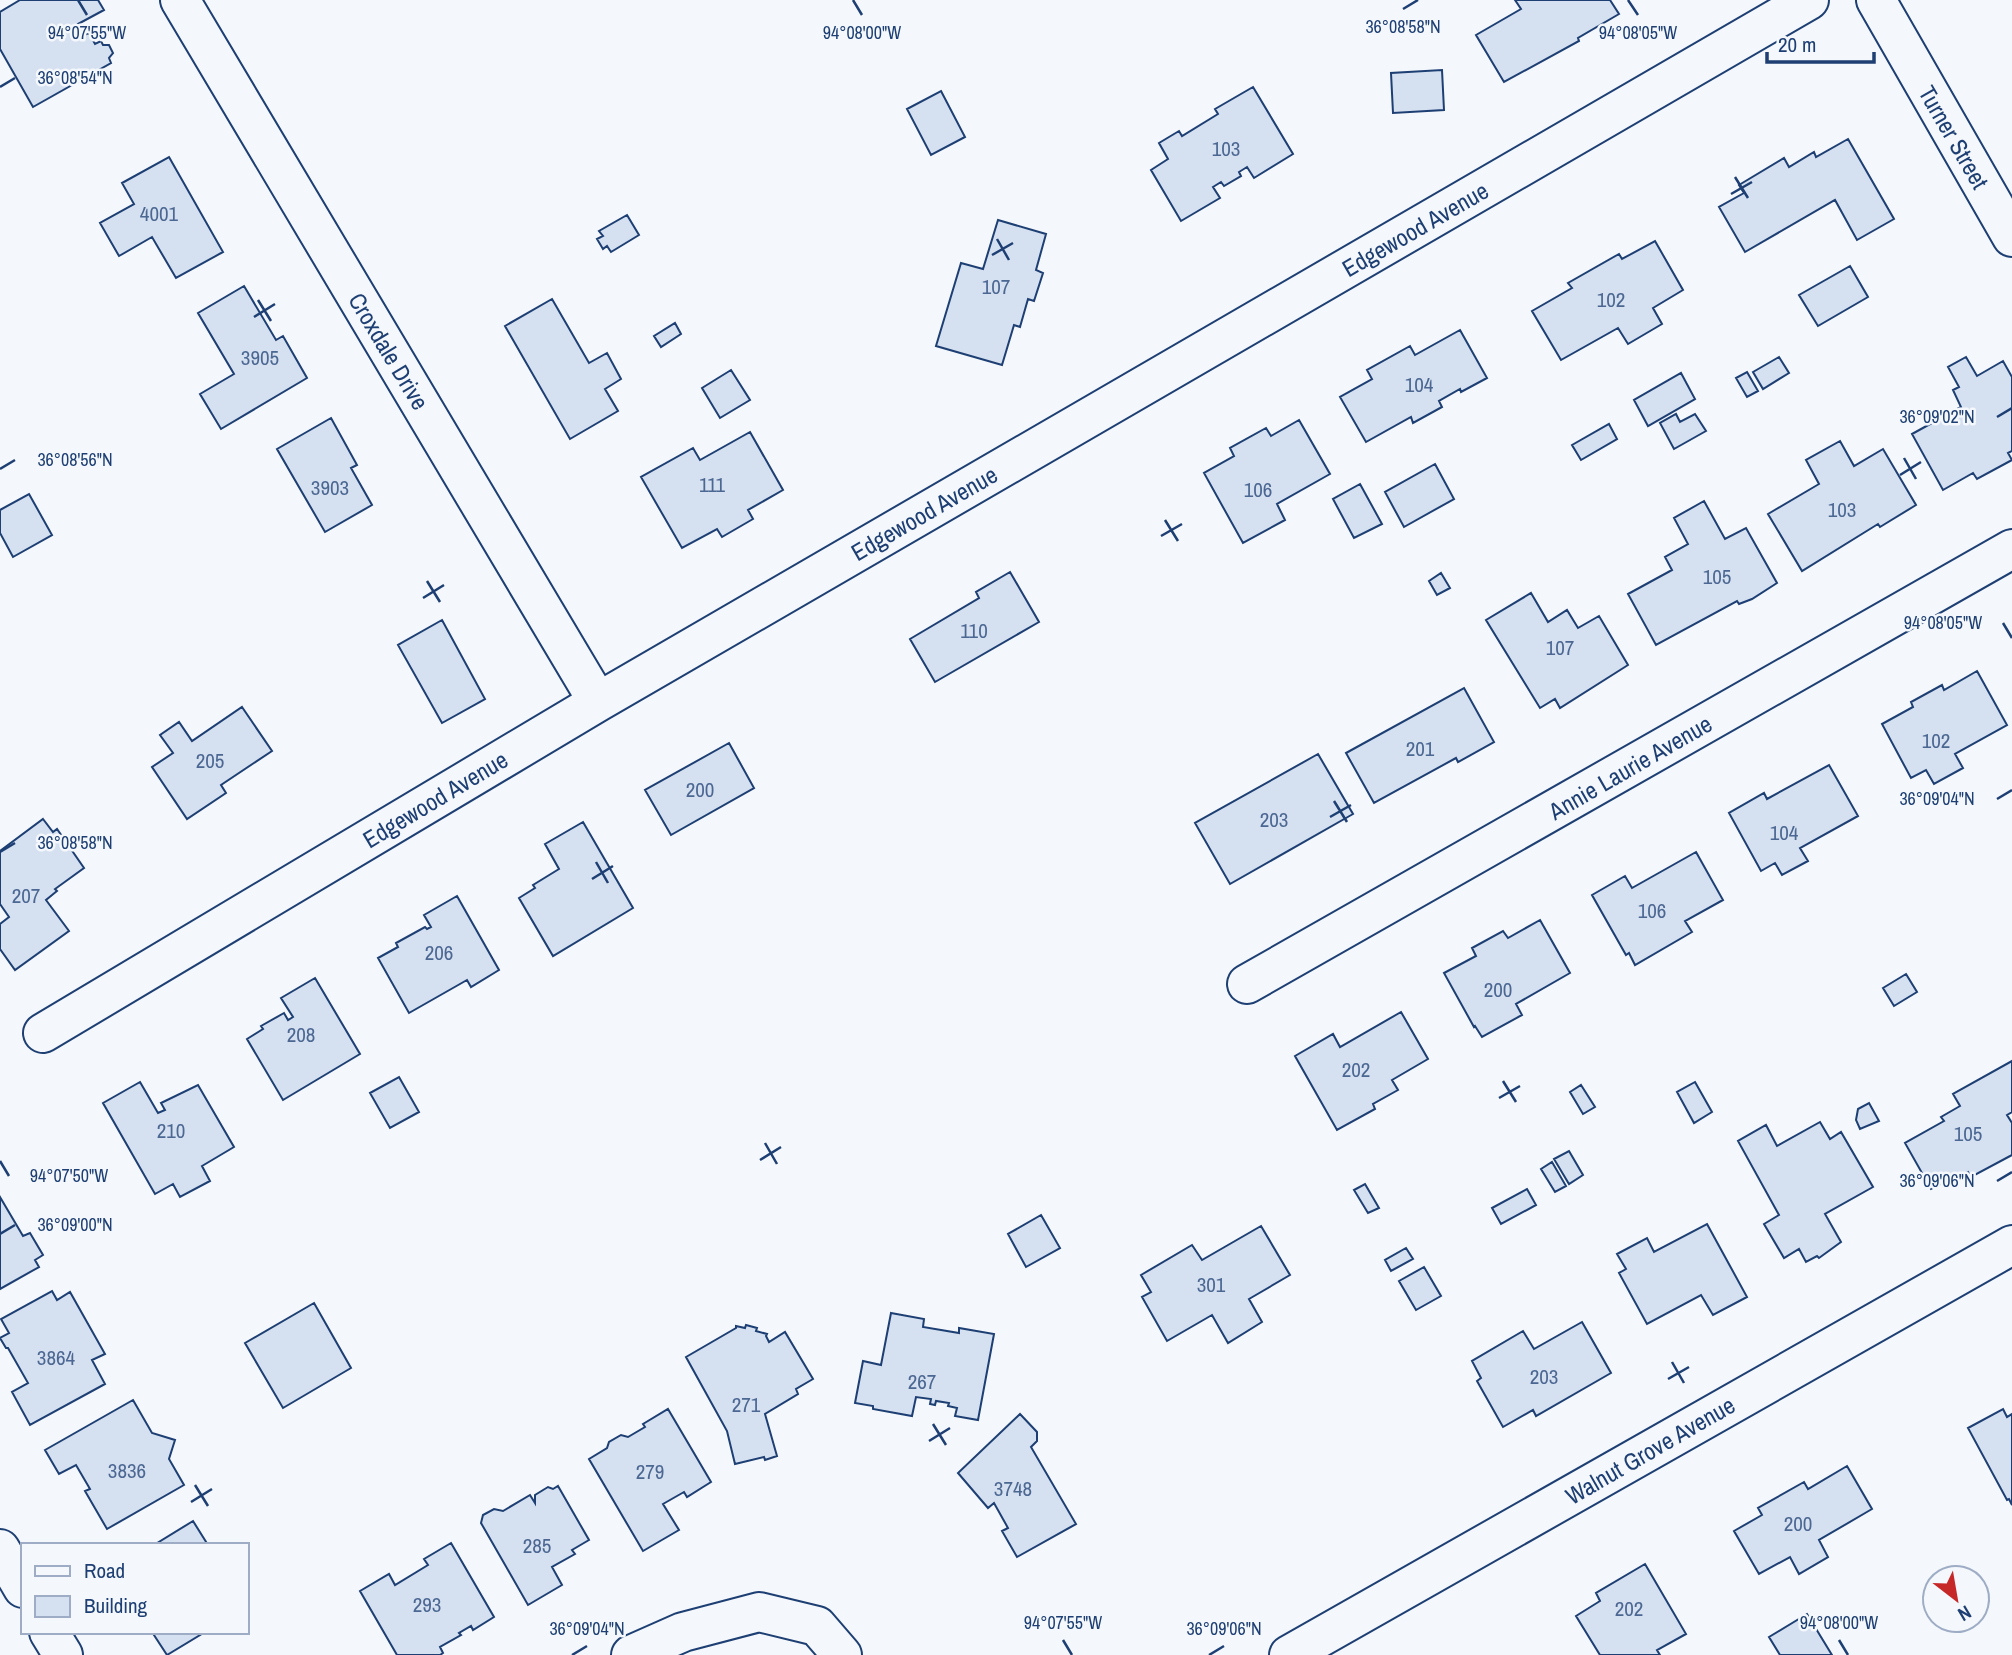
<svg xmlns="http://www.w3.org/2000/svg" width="2012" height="1655" font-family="'Archivo Narrow',sans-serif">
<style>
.building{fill:#d5e0f0;stroke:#1d3f73;stroke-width:2}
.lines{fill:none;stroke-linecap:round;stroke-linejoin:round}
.minor-casing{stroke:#1d3f73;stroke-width:42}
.minor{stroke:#f4f7fb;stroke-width:38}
.ticks{fill:none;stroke:#1d3f73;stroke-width:2.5}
.labels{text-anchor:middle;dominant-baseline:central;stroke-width:5;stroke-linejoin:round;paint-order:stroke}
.number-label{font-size:21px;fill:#4b6792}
.street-label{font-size:24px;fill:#1d3f73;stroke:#f4f7fb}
.ticks-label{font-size:18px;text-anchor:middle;fill:#1d3f73;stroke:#f4f7fb;stroke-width:5;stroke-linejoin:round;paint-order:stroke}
</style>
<rect width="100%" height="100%" fill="#f4f7fb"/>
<path class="building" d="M20 0H98L104 10 78 24 84 35 89 33 95 44 101 41 103 45H109L113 53 109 58 111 63 33 107 0 49V12Z
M1515 0H1610L1619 14 1578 38 1579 41 1504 82 1476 35 1521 9Z
M1442 70 1444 110 1393 113 1391 73Z
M1253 87 1293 154 1254 178 1247 167 1239 172 1241 176 1224 186 1221 182 1213 187 1220 198 1181 221 1151 170 1168 159 1159 143 1179 131 1182 136 1218 114 1215 109Z
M941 91 965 137 931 155 907 109Z
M1848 139 1894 219 1857 240 1835 200 1745 252 1719 207 1744 193 1739 185 1784 158 1789 167 1814 152 1816 157Z
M169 157 223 252 176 278 152 237 119 256 100 223 134 204 122 183Z
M627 215 639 235 611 252 607 246 603 249 597 239 603 236 599 231Z
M998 220 1046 234 1036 270 1043 273 1034 301 1028 299 1020 327 1014 325 1002 365 936 346 961 263 983 269Z
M1655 241 1683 290 1653 308 1662 324 1628 344 1618 328 1561 360 1532 311 1572 288 1568 283 1619 254 1622 259Z
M1850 266 1868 297 1818 326 1799 295Z
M244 286 276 340 283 336 307 378 221 429 200 394 234 374 198 313Z
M552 299 589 363 607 353 621 379 605 389 618 411 570 439 505 326Z
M675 323 681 334 661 347 654 336Z
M1460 330 1487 378 1461 392 1460 389 1439 401 1442 407 1413 423 1411 417 1366 442 1340 397 1372 379 1367 370 1410 346 1415 355Z
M1779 357 1789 373 1763 389 1753 372Z
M1966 357 1977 376 2003 361 2012 377V451L2008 453 2012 460 1977 479 1973 473 1943 490 1912 434 1961 407 1953 390 1959 387 1948 367Z
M731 370 750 400 720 418 702 388Z
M1747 372 1758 391 1747 397 1736 378Z
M1681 373 1695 399 1648 426 1634 400Z
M1676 414 1680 422 1695 414 1706 431 1674 449 1660 423Z
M331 418 357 465 351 468 372 505 325 532 277 449Z
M1299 420 1330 474 1277 504 1285 520 1243 543 1204 473 1234 456 1230 448 1266 428 1271 436Z
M1609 424 1617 439 1581 460 1572 445Z
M750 432 783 490 748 510 753 519 722 537 717 529 682 548 641 477 693 448 700 460Z
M1840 441 1854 466 1883 449 1916 505 1880 527 1878 524 1802 571 1768 514 1819 484 1806 460Z
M1435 464 1454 499 1404 527 1385 492Z
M1360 484 1382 524 1354 538 1333 499Z
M29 494 52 535 13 557 0 533V510Z
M1704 501 1725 539 1746 528 1777 583 1752 599 1739 604 1737 601 1656 645 1628 594 1672 570 1665 557 1688 544 1674 518Z
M1010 572 1039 622 935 682 910 639 979 598 976 592Z
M1441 573 1450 588 1437 595 1429 581Z
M1531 593 1548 622 1567 610 1578 628 1599 616 1628 665 1560 708 1555 699 1540 708 1486 620Z
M442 620 485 699 442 723 398 645Z
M1977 671 2007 725 1955 754 1963 768 1934 784 1926 770 1911 778 1882 724 1913 707 1911 702 1942 685 1944 690Z
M1464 688 1494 742 1458 762 1456 758 1374 803 1346 753Z
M242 707 272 751 221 785 226 793 187 819 152 767 173 753 160 735 179 722 192 741Z
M729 743 754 788 671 835 645 790Z
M1318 754 1353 814 1230 884 1195 823Z
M1829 765 1858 816 1800 848 1808 861 1782 875 1775 863 1761 871 1729 813 1764 793 1767 799Z
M43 819 53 832 57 829 84 868 55 889 57 891 46 900 69 931 15 970 0 949V924L9 917 0 904V851Z
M583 822 633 908 553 956 519 898 535 888 533 885 559 869 545 844Z
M1696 852 1723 900 1685 921 1692 932 1635 965 1629 953 1626 955 1592 895 1625 876 1632 888Z
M457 896 499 970 471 987 467 980 409 1013 378 958 398 947 396 943 425 927 427 929 431 927 424 915Z
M1540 920 1570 973 1516 1004 1522 1015 1482 1037 1475 1026 1474 1027 1444 973 1476 956 1472 948 1503 931 1508 938Z
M1906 974 1917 992 1894 1006 1883 988Z
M315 978 360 1054 283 1100 247 1039 263 1029 261 1026 284 1013 288 1020 293 1017 281 998Z
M1401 1012 1428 1059 1392 1080 1398 1090 1373 1104 1375 1109 1337 1130 1295 1056 1333 1034 1340 1047Z
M2012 1061V1112L2007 1115 2012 1123V1155L1971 1177 1968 1172 1961 1176 1959 1174 1931 1189 1905 1143 1944 1121 1941 1117 1960 1106 1953 1094Z
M399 1077 419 1112 390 1128 370 1093Z
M140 1082 158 1113 165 1110 161 1103 198 1085 234 1147 202 1166 210 1181 180 1197 173 1184 155 1194 103 1103Z
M1695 1082 1712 1112 1694 1123 1677 1092Z
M1581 1085 1595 1107 1583 1114 1570 1092Z
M1869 1103 1879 1121 1860 1129 1856 1120 1858 1109Z
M1820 1122 1830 1139 1841 1132 1873 1187 1825 1214 1841 1242 1819 1258 1817 1256 1806 1262 1799 1249 1784 1258 1764 1224 1779 1215 1738 1141 1766 1125 1777 1146Z
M1569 1151 1583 1175 1569 1184 1554 1159Z
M1552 1162 1566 1186 1555 1192 1541 1169Z
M1365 1184 1379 1208 1368 1213 1354 1190Z
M1527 1189 1536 1205 1501 1224 1492 1208Z
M0 1197 23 1236 30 1233 43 1255 35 1260 39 1267 0 1289Z
M1041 1215 1060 1248 1026 1267 1008 1234Z
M1707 1224 1747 1297 1713 1315 1701 1295 1647 1324 1619 1273 1626 1269 1617 1254 1647 1238 1654 1252Z
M1261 1226 1290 1275 1249 1299 1262 1322 1228 1343 1212 1315 1167 1341 1142 1297 1151 1292 1141 1275 1192 1245 1202 1260Z
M1406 1248 1413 1259 1391 1271 1385 1260Z
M1424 1267 1441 1296 1416 1310 1399 1281Z
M52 1291 57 1300 70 1292 105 1354 92 1360 105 1384 30 1425 12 1392 28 1383 8 1348H6L0 1338 9 1333 1 1319Z
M314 1303 351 1368 283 1408 245 1343Z
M891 1313 924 1319 923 1327 959 1333V1328L994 1334 978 1420 955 1416 957 1408 948 1406 949 1403 936 1401 935 1405 930 1404 931 1399 916 1397 912 1416 873 1409V1406L855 1403 863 1361 881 1365Z
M1582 1322 1611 1373 1536 1416 1533 1410 1503 1427 1477 1381 1481 1378 1472 1361 1523 1331 1534 1349Z
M746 1325 757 1328 756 1331 767 1334 766 1336 769 1342 785 1332 813 1379 796 1389 798 1394 765 1414 777 1456 765 1460 764 1457 735 1464 727 1431 686 1357 736 1328V1326L745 1328Z
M133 1400 152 1433 175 1440 169 1459 184 1485 107 1529 85 1491 90 1489 76 1465 59 1474 45 1450Z
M668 1409 711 1482 687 1497 684 1492 663 1504 679 1530 643 1551 589 1459 607 1448 609 1442 621 1435 628 1437 645 1427 643 1424Z
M2003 1409 2007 1417 2012 1414V1505L2009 1499 2007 1500 1968 1428Z
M1020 1414 1037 1432V1441L1031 1447 1076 1524 1017 1557 1002 1531 1008 1528 994 1503 988 1508 958 1473Z
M1847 1466 1872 1509 1819 1540 1828 1557 1799 1574 1790 1557 1759 1574 1734 1531 1762 1515 1758 1508 1804 1482 1808 1489Z
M558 1486 589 1540 572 1550 575 1554 552 1567 562 1585 528 1605 481 1523 483 1515 494 1509 503 1511 530 1495 535 1503V1495L548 1487 553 1489Z
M193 1521 208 1545H154Z
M451 1543 494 1617 473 1630 471 1626 459 1633 461 1635 440 1647 443 1653 440 1655H397L360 1591 389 1574 395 1585 428 1565 424 1559Z
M1645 1564 1686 1634 1657 1650 1660 1655H1600L1576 1616 1600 1601 1596 1593Z
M1807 1614 1832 1655H1780L1769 1637Z
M152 1632H205L167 1655Z"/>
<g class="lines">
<g class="minor-casing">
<path id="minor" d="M180 0 598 702
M1876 0 2012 237
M1247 984 2012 549
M43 1033 598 702 1809 0
M0 1549 23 1588
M49 1632 63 1655
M631 1655 683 1632 759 1612 817 1626 842 1655
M1289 1655 2012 1245"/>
</g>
<use href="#minor" class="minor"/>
</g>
<path class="ticks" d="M78 0 87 15M853 0 862 15M1628 0 1638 15M1403 9 1418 0M0 87 15 78M1735 177 1748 198M1731 194 1752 182M997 239 1009 260M992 255 1013 243M258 300 271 321M254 317 275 304M1997 417 2012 408M1904 458 1916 479M0 469 15 460M1900 475 1921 462M1165 520 1178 541M1161 536 1182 524M427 581 440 602M423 598 444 585M2003 623 2012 638M1997 799 2012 790M1334 801 1347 822M1330 817 1351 805M0 852 15 843M596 862 608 883M592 879 613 866M1503 1081 1516 1102M1499 1098 1520 1086M765 1143 777 1164M760 1160 781 1147M0 1161 9 1176M1997 1181 2012 1172M0 1234 15 1225M1672 1362 1684 1383M1668 1379 1689 1367M933 1424 946 1445M929 1441 950 1428M195 1485 208 1506M191 1502 212 1489M1063 1640 1072 1655M1839 1640 1848 1655M572 1655 587 1646M1209 1655 1224 1646"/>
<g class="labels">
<g class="number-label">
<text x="1226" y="148">103</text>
<text x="159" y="213">4001</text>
<text x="996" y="286">107</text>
<text x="1611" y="299">102</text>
<text x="260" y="357">3905</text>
<text x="1419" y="384">104</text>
<text x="712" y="484">111</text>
<text x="330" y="487">3903</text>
<text x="1258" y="489">106</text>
<text x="1842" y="509">103</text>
<text x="1717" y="576">105</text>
<text x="974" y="630">110</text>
<text x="1560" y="647">107</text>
<text x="1936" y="740">102</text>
<text x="1420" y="748">201</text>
<text x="210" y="760">205</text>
<text x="700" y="789">200</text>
<text x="1274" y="819">203</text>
<text x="1784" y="832">104</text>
<text x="26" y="895">207</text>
<text x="1652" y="910">106</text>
<text x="439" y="952">206</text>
<text x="1498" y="989">200</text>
<text x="301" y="1034">208</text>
<text x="1356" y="1069">202</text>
<text x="171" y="1130">210</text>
<text x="1968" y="1133">105</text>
<text x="1211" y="1284">301</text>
<text x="56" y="1357">3864</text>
<text x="1544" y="1376">203</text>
<text x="922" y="1381">267</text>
<text x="746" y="1404">271</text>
<text x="127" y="1470">3836</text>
<text x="650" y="1471">279</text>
<text x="1013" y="1488">3748</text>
<text x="1798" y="1523">200</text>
<text x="537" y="1545">285</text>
<text x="427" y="1604">293</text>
<text x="1629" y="1608">202</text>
</g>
<g class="street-label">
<text transform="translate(1954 137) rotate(60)">Turner Street</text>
<text transform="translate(1415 229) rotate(-30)">Edgewood Avenue</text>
<text transform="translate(389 351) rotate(59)">Croxdale Drive</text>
<text transform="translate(924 513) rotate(-30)">Edgewood Avenue</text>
<text transform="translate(1630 767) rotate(-30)">Annie Laurie Avenue</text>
<text transform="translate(435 799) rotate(-31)">Edgewood Avenue</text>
<text transform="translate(1650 1450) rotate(-30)">Walnut Grove Avenue</text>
</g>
</g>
<g class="ticks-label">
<text x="1403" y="33">36°08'58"N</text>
<text x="87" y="39">94°07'55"W</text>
<text x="862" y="39">94°08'00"W</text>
<text x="1638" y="39">94°08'05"W</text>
<text x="75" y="84">36°08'54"N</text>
<text x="1937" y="423">36°09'02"N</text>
<text x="75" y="466">36°08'56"N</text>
<text x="1943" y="629">94°08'05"W</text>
<text x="1937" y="805">36°09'04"N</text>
<text x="75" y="849">36°08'58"N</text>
<text x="69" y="1182">94°07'50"W</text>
<text x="1937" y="1187">36°09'06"N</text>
<text x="75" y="1231">36°09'00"N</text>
<text x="1063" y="1629">94°07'55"W</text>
<text x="1839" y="1629">94°08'00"W</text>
<text x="587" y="1635">36°09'04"N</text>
<text x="1224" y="1635">36°09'06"N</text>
</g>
<rect x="21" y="1543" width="228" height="91" fill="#f4f7fb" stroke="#9eadc5" stroke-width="2"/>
<rect x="35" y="1566" width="35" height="10" fill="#f4f7fb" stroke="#9eadc5" stroke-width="2"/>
<text x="84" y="1578" font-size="21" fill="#1d3f73">Road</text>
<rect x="35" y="1596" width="35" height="21" fill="#d5e0f0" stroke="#9eadc5" stroke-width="2"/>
<text x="84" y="1613" font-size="21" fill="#1d3f73">Building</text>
<g transform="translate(1956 1599) rotate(149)"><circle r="33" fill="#f4f7fb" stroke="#9eadc5" stroke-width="2"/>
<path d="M0-5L12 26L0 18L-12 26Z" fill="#c62828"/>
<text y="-10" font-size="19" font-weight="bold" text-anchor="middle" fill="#1d3f73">N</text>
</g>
<path d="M1767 52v10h107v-10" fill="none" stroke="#1d3f73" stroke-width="3.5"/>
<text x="1778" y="52" font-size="21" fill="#1d3f73" stroke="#f4f7fb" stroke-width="5" paint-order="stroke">20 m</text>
</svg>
